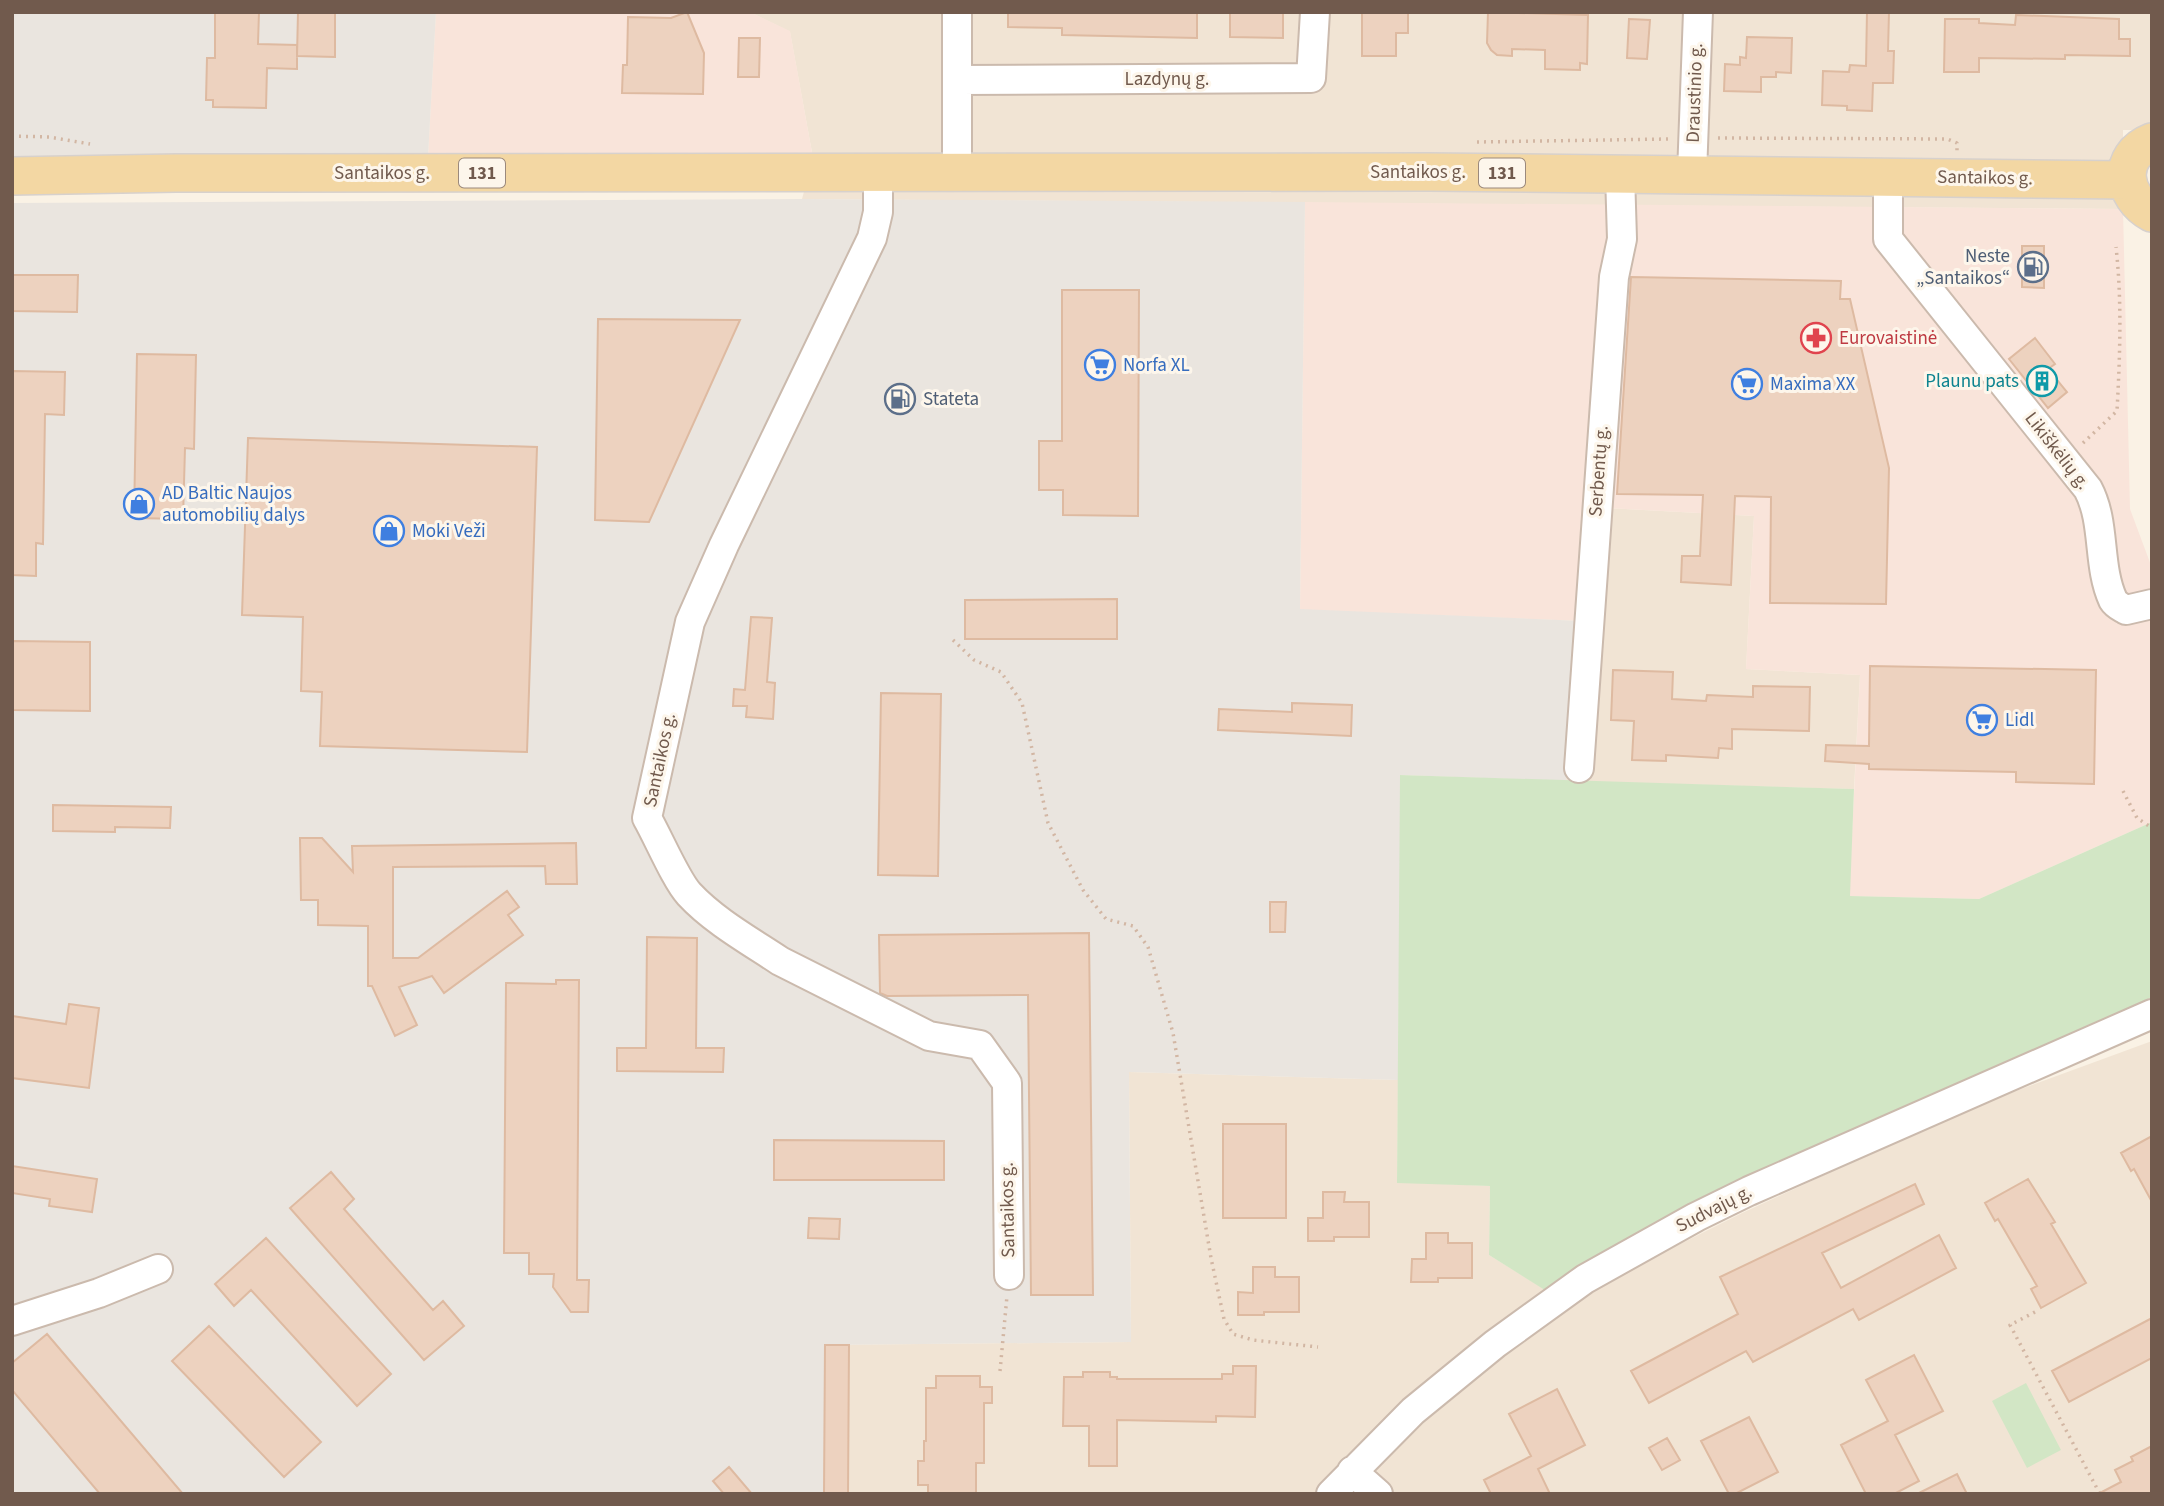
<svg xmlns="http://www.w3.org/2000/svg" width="2164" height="1506" font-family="'Source Sans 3',sans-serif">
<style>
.residential{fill:#f1e4d4}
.commercial{fill:#f9e4da}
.industrial{fill:#eae5df}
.green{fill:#d2e6c5}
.building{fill:#edd2bf;stroke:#debaa1;stroke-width:2}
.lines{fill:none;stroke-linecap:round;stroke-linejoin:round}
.minor-casing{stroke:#cbbaad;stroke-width:32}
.major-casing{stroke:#d7d1cd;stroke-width:40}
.path{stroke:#d2b6a3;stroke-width:3.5;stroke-dasharray:2 5;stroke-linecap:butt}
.minor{stroke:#fff;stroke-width:28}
.major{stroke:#f3d7a3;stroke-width:37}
.labels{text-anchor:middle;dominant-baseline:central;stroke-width:6;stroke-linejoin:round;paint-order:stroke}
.shield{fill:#fdf6eb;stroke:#9b897c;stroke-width:2}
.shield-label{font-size:18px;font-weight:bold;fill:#715a4d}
.street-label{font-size:19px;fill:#715a4d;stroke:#fdf6eb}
.service-label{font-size:19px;fill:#4e5e75;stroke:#fdf6eb;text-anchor:end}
.health-label{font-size:19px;fill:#be3a42;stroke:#fdf6eb;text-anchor:start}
.shop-label{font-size:19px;fill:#366cbe;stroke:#fdf6eb;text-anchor:start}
.culture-label{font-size:19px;fill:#0d838f;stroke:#fdf6eb;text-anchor:end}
</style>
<rect width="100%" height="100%" fill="#faf2e5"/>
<path class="residential" d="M750 12H2152V130H2123V209L802 199 813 158 790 32Z
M1588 507 1754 516 1746 669 1860 675 1854 789 1566 781 1582 621Z
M2152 1041V1494H824L825 1345 1131 1342 1129 1072 1398 1080 1397 1182 1490 1186 1489 1255 1570 1305 1648 1260 1740 1214 1967 1109Z"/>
<path class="commercial" d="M436 12H750L790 31 813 158 428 157Z
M1305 202 2123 209 2130 509 2152 568V822L1979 899 1849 896 1860 675 1746 669 1754 516 1589 507 1582 621 1300 610Z"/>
<path class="industrial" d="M12 12H436L428 157 12 158Z
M802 199 1305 202 1300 609 1582 621 1566 781 1401 775 1398 1080 1129 1072 1131 1342 826 1345 824 1494H12V203Z"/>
<path class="green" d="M1400 775 1854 789 1850 896 1979 899 2152 822V997L2034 1051 1548 1292 1489 1255 1490 1186 1397 1183Z
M2026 1383 2061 1450 2027 1468 1992 1401Z"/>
<path class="building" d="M215 12H259L258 44 297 45V69L267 68 266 108 213 107V100H206L207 58H215Z
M298 12H335V57L297 56Z
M687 12 704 53 703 94 622 93 623 65H627L628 17 671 18Z
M1008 12H1197V38L1062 35V28L1008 27Z
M1230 12H1283V38L1230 37Z
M1362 12H1408V33H1396V56H1362Z
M1488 12 1588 15 1587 64 1580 63V70L1545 69V50L1512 49V56L1497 55 1491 50 1487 43Z
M1867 12H1889L1888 51H1894L1893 83H1873L1872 111 1847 110V106L1822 105 1823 71 1849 72 1850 65 1866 66Z
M2016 15 2119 19V39H2130V56L2065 55V59L1979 58V72H1944L1945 19H1979V23L2015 25Z
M1629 19 1650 20 1647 59 1627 58Z
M1747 37 1792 38 1791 73 1776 72V77H1761V92L1724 91 1725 64 1740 65V57L1746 58Z
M739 38H760L759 77H738Z
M2022 246H2044V288L2022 287Z
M12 275H78L77 312 12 311Z
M1631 277 1841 281 1840 299H1850L1889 468 1886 604 1770 603 1771 497 1735 496 1731 585 1681 582 1682 556H1700L1703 495 1617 494Z
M1062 290H1139L1138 516 1063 515V490H1039V441H1062Z
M598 319 740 320 649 522 595 520Z
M2035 338 2055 364 2048 369 2067 392 2048 408 2009 359Z
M137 354 196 355 194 449 185 448 183 519 134 518Z
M12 371 65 372 64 415 45 414 43 544 36 543V576L12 575Z
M248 438 537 447 527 752 320 746 322 692 301 691 303 617 242 615Z
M1117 599V639H965V600Z
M751 617 772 618 767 682 775 683 773 719 746 717 747 706H733L734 689 745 690Z
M12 641 90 642V711L12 710Z
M1870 666 2096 670 2094 784 2016 782V772L1869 769V764L1825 761 1826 745 1869 746Z
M1613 670 1673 672 1672 699 1706 701 1707 695 1753 697V686L1810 687 1809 731 1732 729V749L1719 748 1718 758 1666 755V761L1632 760 1634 721 1611 720Z
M881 693 941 694 938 876 878 875Z
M1292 703 1352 705 1351 736 1218 730 1219 709 1292 712Z
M53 805 171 807 170 828 115 827V832L53 831Z
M300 838H322L353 872 352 846 576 843 577 884H546L545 866 393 867V958H418L507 891 519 907 508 915 523 935 444 993 432 976 399 987 417 1025 395 1036 372 986H368V926L318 925V900H301Z
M1270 902H1286L1285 932H1270Z
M1089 933 1093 1295H1031L1028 995 887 996 880 993 879 935Z
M647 937 697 938 696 1048H724L723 1072 617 1071V1048H646Z
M556 980H579L577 1280H589L588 1312H571L553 1287 554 1274H529V1253H504L506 983 556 984Z
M69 1004 99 1008 89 1088 12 1078V1016L66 1024Z
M1223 1124H1286V1218H1223Z
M2152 1136V1202L2134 1169 2131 1171 2121 1153Z
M774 1140 944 1141V1180H774Z
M12 1166 97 1179 92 1212 49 1206 50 1199 12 1193Z
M331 1172 354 1199 344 1209 433 1310 443 1301 464 1326 424 1360 290 1208Z
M2028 1179 2055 1222 2051 1224 2086 1283 2041 1308 2031 1289 2037 1286 1998 1219 1995 1221 1985 1203Z
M1915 1184 1924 1204 1822 1253 1841 1288 1939 1235 1956 1268 1859 1320 1853 1309 1753 1362 1746 1351 1649 1403 1631 1371 1738 1314 1720 1277Z
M1323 1192H1345L1344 1202H1369V1237H1334V1241H1308V1218H1323Z
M809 1218 840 1219 839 1239 808 1238Z
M1426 1233H1448V1243H1472V1278H1438V1282H1411L1412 1259H1426Z
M266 1238 391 1374 357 1406 251 1290 234 1306 215 1284Z
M1253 1267H1275V1277H1299V1312H1264V1315H1238V1292L1253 1293Z
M2152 1318V1358L2069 1402 2052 1371Z
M209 1326 321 1442 284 1477 172 1361Z
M47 1334 183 1494H100L12 1390V1363Z
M825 1345H849L848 1494H824Z
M1914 1355 1943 1411 1895 1435 1919 1481 1894 1494H1866L1841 1445 1888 1421 1866 1380Z
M1233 1366H1256L1255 1417 1216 1416V1422L1117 1420V1466H1089V1426H1063L1064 1377H1083V1372H1110V1377H1117V1379H1222V1374H1233Z
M936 1376H980V1387H992V1403H984V1463H976V1494H928V1485H918V1461H924V1441H926V1388H936Z
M1557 1389 1585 1445 1538 1469 1550 1494H1491L1484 1480 1531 1456 1509 1414Z
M1749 1417 1778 1472 1735 1494H1729L1701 1441Z
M1667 1438 1680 1460 1662 1470 1649 1448Z
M2152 1446V1494H2098L2121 1482 2115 1470 2133 1461 2131 1457Z
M729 1467 752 1494H724L713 1481Z
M1957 1474 1967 1494H1917Z"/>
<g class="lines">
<g class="minor-casing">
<path id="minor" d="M958 80 1311 78 1315 12
M878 173V212L872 238 724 545 690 622 647 818C658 837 676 880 689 894 714 921 750 941 780 961L929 1036 980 1045 1007 1083 1009 1275
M957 173V12
M1692 174 1698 12
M1888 177V239L2088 489C2106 523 2097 565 2113 600 2116 605 2121 607 2126 610L2152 604
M1579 768 1614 277 1622 239 1620 174
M12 1321 99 1293 158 1269
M1352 1471 1378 1494
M1331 1494 1413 1411 1495 1344 1585 1279 1696 1217 1749 1191 2152 1014"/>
</g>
<g class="major-casing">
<path id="major" d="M2152 142C2116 156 2122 197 2152 213
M12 176 176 173 1429 172 2127 180"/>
</g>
<path class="path" d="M12 136 49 137 90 144
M1718 138 1947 139 1957 143V151
M1477 142 1668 139
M2083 443 2117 411C2120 356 2122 301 2116 247
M953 640 974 660 1001 672 1022 703 1048 823 1083 890 1106 919 1133 926 1148 947 1173 1033 1211 1258 1224 1319 1233 1334 1253 1340 1318 1347
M2123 791 2137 818 2152 828
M2035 1312 2010 1325 2100 1494
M1000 1371 1007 1296"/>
<use href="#minor" class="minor"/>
<use href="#major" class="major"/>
</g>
<defs>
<g id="fuel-ring" transform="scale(1.575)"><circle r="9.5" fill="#fdf6eb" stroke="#5c6f8a" stroke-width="1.5"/><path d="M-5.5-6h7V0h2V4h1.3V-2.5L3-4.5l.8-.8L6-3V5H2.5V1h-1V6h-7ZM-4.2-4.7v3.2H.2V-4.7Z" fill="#5c6f8a"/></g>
<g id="pharmacy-ring" transform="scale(1.575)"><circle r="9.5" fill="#fdf6eb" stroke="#e0444e" stroke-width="1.5"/><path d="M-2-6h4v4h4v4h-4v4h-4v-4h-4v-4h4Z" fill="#e0444e"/></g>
<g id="supermarket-ring" transform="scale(1.575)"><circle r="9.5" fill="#fdf6eb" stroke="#3f7fe0" stroke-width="1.5"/><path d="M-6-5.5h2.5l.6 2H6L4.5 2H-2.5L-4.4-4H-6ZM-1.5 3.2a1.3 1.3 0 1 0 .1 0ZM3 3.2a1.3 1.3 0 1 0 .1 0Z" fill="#3f7fe0"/></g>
<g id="building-ring" transform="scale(1.575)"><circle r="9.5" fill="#fdf6eb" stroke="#0f9aa8" stroke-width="1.5"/><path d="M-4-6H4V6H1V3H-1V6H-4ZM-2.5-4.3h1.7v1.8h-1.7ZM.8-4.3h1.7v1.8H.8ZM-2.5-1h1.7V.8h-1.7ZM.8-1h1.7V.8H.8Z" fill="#0f9aa8"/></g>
<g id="shop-ring" transform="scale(1.575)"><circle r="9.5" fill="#fdf6eb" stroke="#3f7fe0" stroke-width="1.5"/><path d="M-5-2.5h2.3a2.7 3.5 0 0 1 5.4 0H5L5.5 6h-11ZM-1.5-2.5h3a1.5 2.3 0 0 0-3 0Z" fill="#3f7fe0"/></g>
</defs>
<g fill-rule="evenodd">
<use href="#fuel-ring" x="2033" y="267"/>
<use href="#pharmacy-ring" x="1816" y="338"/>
<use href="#supermarket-ring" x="1100" y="365"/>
<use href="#building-ring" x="2042" y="381"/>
<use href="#supermarket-ring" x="1747" y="384"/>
<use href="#fuel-ring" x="900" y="399"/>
<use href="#shop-ring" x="139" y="504"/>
<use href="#shop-ring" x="389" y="531"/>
<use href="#supermarket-ring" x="1982" y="720"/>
</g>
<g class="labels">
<g class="shield">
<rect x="459" y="158.5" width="46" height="29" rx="5"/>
<rect x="1479" y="158.5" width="46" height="29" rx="5"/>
</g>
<g class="shield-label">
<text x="482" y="173">131</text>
<text x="1502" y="173">131</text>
</g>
<g class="street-label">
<text x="1167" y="79">Lazdynų g.</text>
<text transform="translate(1695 93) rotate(-88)">Draustinio g.</text>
<text x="1418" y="172">Santaikos g.</text>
<text x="382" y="173">Santaikos g.</text>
<text transform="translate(1985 178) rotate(1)">Santaikos g.</text>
<text transform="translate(2057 451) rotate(52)">Likiškėlių g.</text>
<text transform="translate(1599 471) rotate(-86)">Serbentų g.</text>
<text transform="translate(660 760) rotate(-78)">Santaikos g.</text>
<text transform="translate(1714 1209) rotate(-27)">Sudvajų g.</text>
<text transform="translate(1008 1210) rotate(-91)">Santaikos g.</text>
</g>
<g class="service-label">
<text x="2010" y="256">Neste<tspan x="2010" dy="22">„Santaikos“</tspan></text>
<text x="923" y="399" text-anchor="start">Stateta</text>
</g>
<g class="health-label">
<text x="1839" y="338">Eurovaistinė</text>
</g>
<g class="shop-label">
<text x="1123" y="365">Norfa XL</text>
<text x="1770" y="384">Maxima XX</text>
<text x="162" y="493">AD Baltic Naujos<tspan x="162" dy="22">automobilių dalys</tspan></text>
<text x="412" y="531">Moki Veži</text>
<text x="2005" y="720">Lidl</text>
</g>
<g class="culture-label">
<text x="2019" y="381">Plaunu pats</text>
</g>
</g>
<rect width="2164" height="1506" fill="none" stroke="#715a4d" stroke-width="28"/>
</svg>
